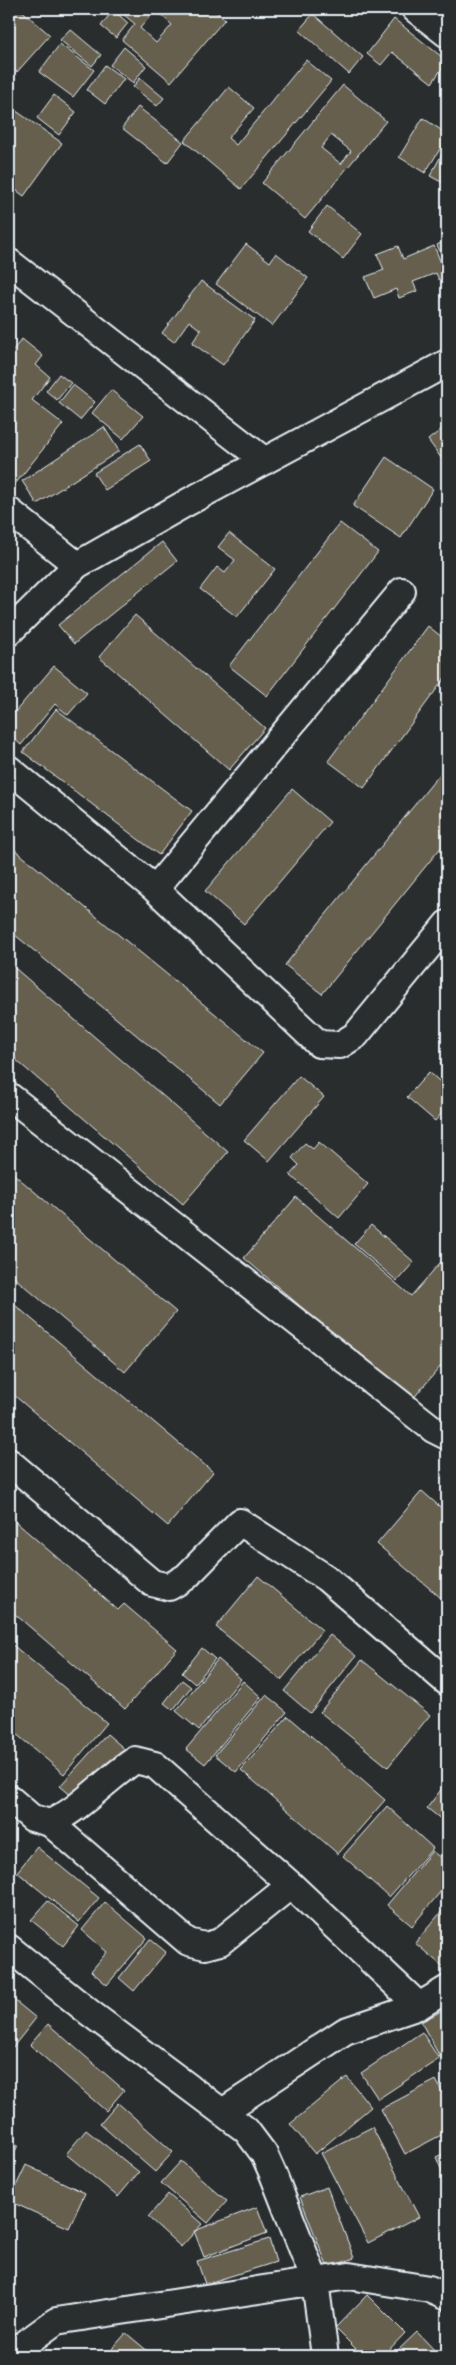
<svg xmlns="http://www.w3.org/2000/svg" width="456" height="2365" font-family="'Comic Neue',sans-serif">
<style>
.building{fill:#665e4e;stroke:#e8f1f8;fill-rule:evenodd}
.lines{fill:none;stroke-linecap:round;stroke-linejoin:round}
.street-casing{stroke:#e8f1f8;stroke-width:30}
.street{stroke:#2a2d2e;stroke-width:26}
</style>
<rect width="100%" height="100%" fill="#2a2d2e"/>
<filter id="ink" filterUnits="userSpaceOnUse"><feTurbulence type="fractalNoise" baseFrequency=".02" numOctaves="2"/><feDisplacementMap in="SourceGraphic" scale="10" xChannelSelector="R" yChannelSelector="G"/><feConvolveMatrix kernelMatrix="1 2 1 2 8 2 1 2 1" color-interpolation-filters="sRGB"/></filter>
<g filter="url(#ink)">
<path class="building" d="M9 9H20L50 35 17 72 9 65Z
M117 9H213L225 19 171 82 122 40 135 24ZM156 10 172 25 156 43 140 28Z
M113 10 128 23 116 38 101 26Z
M313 14 363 57 349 74 299 30Z
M394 19 447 61 432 83 392 52 381 65 367 54Z
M70 29 101 55 92 66 60 40Z
M60 44 94 70 73 97 39 72Z
M124 47 146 66 133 83 110 65Z
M306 60 331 81 241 189 184 141 229 87 254 108 228 138 236 145Z
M105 65 124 79 105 104 87 90Z
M140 78 164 98 157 106 133 87Z
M343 85 386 121 305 219 262 183ZM331 135 351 151 341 164 321 148Z
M54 95 76 112 59 135 37 118Z
M138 107 183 142 167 163 122 128Z
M12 108 62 143 24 196 9 185V113Z
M423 118 447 134V138L425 173 399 157Z
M447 145V185L430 176Z
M327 206 362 234 343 259 308 231Z
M447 240V266L437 245Z
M246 244 270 262 276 253 308 278 272 326 216 284Z
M398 246 403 259 434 246 447 277 439 280 436 273 413 282 417 291 399 298 396 289 374 298 365 277 384 270 377 254Z
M201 281 255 320 223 365 192 343 201 330 189 321 174 342 162 333Z
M9 332 14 336 9 342Z
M22 339 43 356 36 365 50 377 32 400 63 424 12 488 9 485V430L16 421 9 415V355Z
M59 374 71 383 57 400 46 391Z
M73 385 95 402 80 420 59 403Z
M111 390 143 416 123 439 92 413Z
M447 425V466L428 440Z
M104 427 119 451 37 504 22 481Z
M140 444 151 461 105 490 94 473Z
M386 457 433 489 401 538 353 506Z
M340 523 378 552 267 696 229 666Z
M229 533 275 569 237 617 200 589 217 567 225 573 235 560 218 547Z
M162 542 177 561 74 644 58 625Z
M135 615 265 728 229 770 99 657Z
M428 626 447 641V675L364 788 328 761Z
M54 666 87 693 68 715 55 704 21 745 9 734V719Z
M56 709 192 811 159 855 23 752Z
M447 765V840L322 994 285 965Z
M292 789 330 822 244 924 205 891Z
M9 845 263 1053 220 1104 9 930Z
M9 963 228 1152 183 1204 9 1054Z
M447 1051V1068L440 1063Z
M429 1072 447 1088V1107L435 1121 407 1097Z
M299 1076 324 1097 269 1161 244 1140Z
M319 1142 368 1184 339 1218 290 1175 299 1165 292 1158 305 1143 313 1149Z
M9 1170 176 1312 125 1372 9 1273Z
M296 1197 411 1296 447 1255V1359L411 1401 244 1258Z
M371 1225 414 1262 397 1281 354 1244Z
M9 1300 213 1472 168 1526 9 1391Z
M422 1491 447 1513V1603L377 1544Z
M9 1516 118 1610 124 1604 177 1649 125 1709 9 1609Z
M258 1576 322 1630 281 1680 216 1627Z
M330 1635 356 1656 310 1713 284 1691Z
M9 1642 107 1723 64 1774 9 1728Z
M202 1648 215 1659 195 1684 182 1673Z
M218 1659 241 1679 199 1730 176 1711Z
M362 1660 430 1715 388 1767 320 1712Z
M182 1680 191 1687 173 1710 164 1703Z
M243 1681 261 1697 205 1764 186 1749Z
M266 1695 287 1712 236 1772 215 1755Z
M288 1716 385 1800 338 1854 241 1770Z
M107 1734 127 1751 80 1803 60 1786Z
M447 1782V1824L427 1808Z
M387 1806 433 1848 389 1897 343 1856Z
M37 1847 99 1898 79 1922 17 1872Z
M432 1851 447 1863V1884L412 1926 387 1905Z
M48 1901 79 1926 63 1946 31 1920Z
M105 1902 147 1938 107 1985 91 1971 107 1952 82 1930Z
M447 1905V1970L415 1943Z
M150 1939 166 1952 134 1991 119 1978Z
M9 1996 36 2018 9 2052Z
M447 2008V2055L441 2059 421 2022Z
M48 2024 124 2090 106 2111 30 2045Z
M422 2032 439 2059 378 2099 361 2073Z
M347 2077 371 2107 315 2154 290 2124Z
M436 2080 447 2101V2132L405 2154 381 2109Z
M118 2103 173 2152 155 2172 100 2124Z
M372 2127 419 2217 368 2243 321 2153Z
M86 2130 139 2172 118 2197 66 2154Z
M9 2140 18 2145 9 2164Z
M447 2152V2183L436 2157Z
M181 2161 227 2201 208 2223 161 2183Z
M26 2165 85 2193 69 2228 9 2201Z
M327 2187 354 2258 328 2268 300 2197Z
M168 2194 202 2224 181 2247 148 2217Z
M257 2207 267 2233 204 2257 194 2231Z
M269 2239 276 2262 205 2284 197 2261Z
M367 2295 405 2333 383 2356H363L335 2328Z
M417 2332 440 2356H392Z
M126 2333 150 2353 147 2356H106Z
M178 2350 186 2356H174Z"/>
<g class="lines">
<g class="street-casing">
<path id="street" d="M415 9 447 34
M9 262 265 461
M9 511 77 565
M9 632 77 565 188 502 447 363
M9 769 155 889 319 1044 340 1045 356 1035 447 924
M155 889 402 591
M9 1096 433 1429 447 1436
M9 1462 152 1583 169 1587 186 1577 240 1522 326 1578 447 1682
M9 1798 32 1818 50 1823C82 1808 105 1780 135 1760L155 1765 291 1885 419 2006
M50 1823 188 1942 205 1946 220 1942 291 1885
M9 1948 90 2013 246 2130 264 2154 273 2174 315 2281 325 2356
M224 2111 345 2031 419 2006 447 1989
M14 2356 19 2348 56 2321 349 2276 429 2289 447 2297"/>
</g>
<use href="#street" class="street"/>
</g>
</g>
<rect width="456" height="2365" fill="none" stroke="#2a2d2e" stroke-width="30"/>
<rect x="15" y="15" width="426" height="2335" fill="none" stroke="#e8f1f8" stroke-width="2" filter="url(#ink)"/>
</svg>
